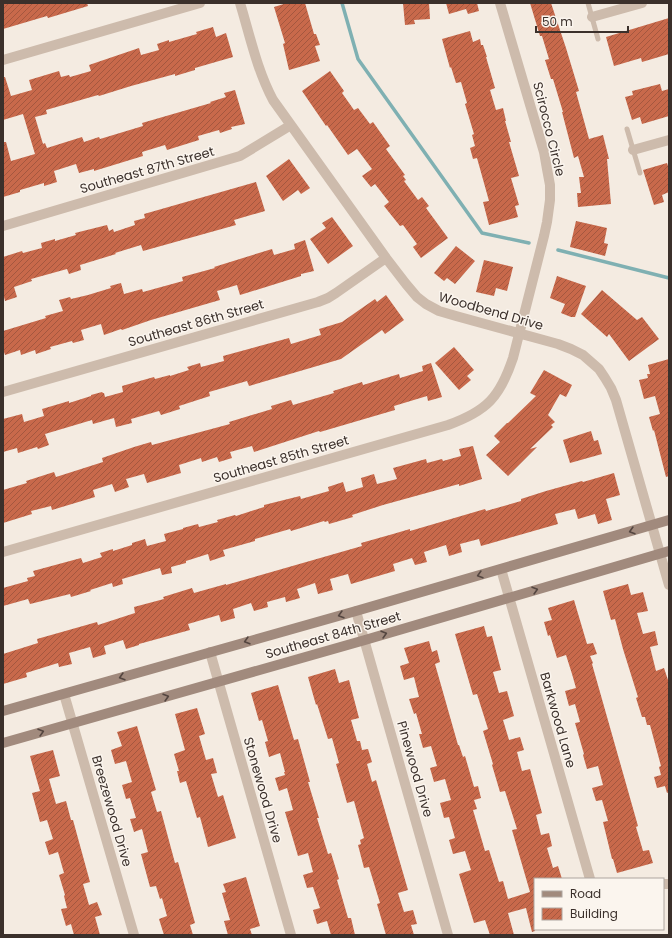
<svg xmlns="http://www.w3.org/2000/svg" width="672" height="938" font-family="Poppins,sans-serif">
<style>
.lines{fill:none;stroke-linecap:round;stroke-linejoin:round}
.stream{stroke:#7fb0b2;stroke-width:3.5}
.building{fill:url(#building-hatch)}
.lane{stroke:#cdbbac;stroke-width:5}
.street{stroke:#cdbbac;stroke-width:10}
.secondary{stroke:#a18a7d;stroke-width:10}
.oneway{stroke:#544640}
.labels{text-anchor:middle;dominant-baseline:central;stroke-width:3;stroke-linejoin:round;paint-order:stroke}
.street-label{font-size:13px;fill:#3b302b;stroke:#fbf5ee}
</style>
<defs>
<pattern id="building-hatch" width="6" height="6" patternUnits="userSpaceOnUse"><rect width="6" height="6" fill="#c8694b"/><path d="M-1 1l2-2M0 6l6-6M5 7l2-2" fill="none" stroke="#a4573f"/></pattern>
</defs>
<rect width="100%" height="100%" fill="#f4ebe1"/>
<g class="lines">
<path class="stream" d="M342 3 358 59 482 233 529 243
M558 250 669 278"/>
</g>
<path class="building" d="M3 3H87L88 6 48 18 47 16 3 29Z
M287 3H305L314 34H316L320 45 315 46 320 61 289 70 283 44 285 43 274 7Z
M403 3H429L430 19 414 20 415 24 405 25Z
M446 3H477L479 11 468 14 466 9 449 14Z
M530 3H551L566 48 579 91 576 92 589 139 603 135 609 159H607L611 204 578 207 577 193H581L579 177H584L578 156 574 158 562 112H563L553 79H551L545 60 549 59 542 36H540Z
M669 18V54L642 62 641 58 614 66 606 37Z
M213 27 216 37 226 33 233 57 195 68V70L175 76V74L131 86 99 96 98 95 46 110 47 114 35 117 43 144 45 143 47 148 82 137 84 142 99 137 100 139 143 126 142 123 211 103 210 102 226 97 224 93 235 90 245 124 231 127 232 129 220 133 219 130 198 136 199 140 167 150 165 145 142 152 143 156 94 171V169L79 173 76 164 54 171 57 182 44 186V183L20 190V192L3 197V142H6L11 161 35 154 23 114 3 120V77H5L11 96 32 90 29 80 59 71 61 77 69 75 70 77 91 71 89 65 139 48 141 55 159 50 157 44 169 40V42L197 34 196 32Z
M470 31 473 42 480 39 481 45H483L487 57H486L495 88 490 90 496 110 503 108 506 121H505L511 142H509L519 176 511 178 519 205 515 206 518 217 489 225 483 202 489 201 477 158 473 159 470 148 475 146 472 135 474 134 465 104 467 103 461 82 456 83 451 67 450 68 442 39Z
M330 71 344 91 342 93 354 110 358 108 370 124 373 122 390 146 386 149 405 175 403 176 406 180 404 181 418 200 422 197 429 206 426 208 448 238 421 258 413 247 417 244 403 225 400 226 384 206 389 202 375 184 371 187 362 176 372 169 357 149 348 155 327 125 326 126 302 91Z
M660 84 662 91 669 89V116L642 124 640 117 632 120 625 97 633 95 632 91Z
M289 159 310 188 301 194 298 190 283 201 266 176Z
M667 163 669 169V192L662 195 664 202 654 205 643 170Z
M256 182 265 211 234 220 236 225 143 251 141 245 115 253 116 254 80 265 81 270 69 274 67 269 31 279 32 281 14 287 17 297 5 301 3 293V257L22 251 23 253 42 248 41 243 55 239V241L76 235 75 233 107 225 109 231 113 229 114 232 135 225 134 221 145 218 144 214Z
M332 217 353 246 328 264 310 239 326 228 322 223Z
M576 221 607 228 604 243 608 244 605 256 570 247Z
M305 240 314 271 301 274V276L240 295 237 285 217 291 220 300 151 320 122 330 121 329 104 335 101 324 81 330 84 340 73 343 72 341 50 347 51 349 36 354 35 350 21 355 20 350 5 355 3 349V331L46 318 45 316 63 311 59 300 70 297 71 299 88 295 111 288 110 286 121 283 124 294 142 289 143 292 183 281 182 277 215 268 214 267 272 249 274 255 295 249 294 244Z
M456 246 475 261 455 284 447 278 444 281 434 273Z
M484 260 513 267 507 291 496 288 494 296 476 292Z
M557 276 586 286 575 317H571L561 313 565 304 550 298Z
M602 290 637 320 642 317 659 339 629 361 609 334 607 337 581 314Z
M386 295 404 320 385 334 382 330 341 359 249 386 247 381 209 392 210 396 179 406 180 409 161 415 159 411 131 419 132 423 116 427 114 418 93 424 92 420 45 434 49 445 38 449 37 447 18 453 17 448 3 452V419L22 414 24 422 44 416 42 409 69 401V403L91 396V395L102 392 103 393H104L105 397 123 392 122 386 154 377 155 379 170 375V376L189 370 187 367 200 363 201 367 224 361 223 356 289 338 291 344 321 335 319 329 342 322 375 299 377 302Z
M454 347 474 370 467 376 471 380 459 390 435 363Z
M669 359V476L666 477 654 430 653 431 649 417 660 414 655 396 644 399 639 380 648 378 647 374H650L648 365Z
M431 363 442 397 428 401 427 396 394 406 395 410 320 432 319 431 254 452 252 446 230 452 232 458 219 462 217 457 202 462 201 458 179 465 181 473 147 483 144 474 126 479 129 487 115 492 112 484 93 490 95 497 52 510 51 506 31 511 32 514 3 523V490L27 483 26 481 54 472 56 477 103 462 102 458 134 447 151 442 152 445 230 424 229 422 272 409 271 406 291 400 293 405 334 393 333 391 362 382 363 385 399 374 400 378 423 371 422 366Z
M544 370 572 385 566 397 560 394 548 415 555 422 551 425 553 427 530 449 537 447 508 476 486 455 500 442 494 436 507 423H508L536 396 530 393Z
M591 431 594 441 598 440 602 454 570 463 563 440Z
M473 446 482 479 459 486V484L383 505 352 515 353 517 329 524 328 521 325 522 324 521 291 531 290 529 255 539V541L223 550 225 556 210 561 208 554 186 561V563L171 567 172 573 162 575 160 568 122 579 123 584 113 587 112 583 90 590 91 591 71 597 70 594 30 604 28 599 3 606V588L28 581 27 578 35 576 33 571 81 558 83 563 102 557 100 553 113 549V551L132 545V543L145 539 147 546 166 541 164 534 183 529V528L198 524 199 527 218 522 217 520 235 515 236 516 264 507V505L300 496 301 499 329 491 328 487 343 482 346 492 363 487 361 478 374 474 377 484 397 479 393 468 426 459 427 463 442 459 443 461 461 456 459 449Z
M614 473 620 495 606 499 612 520 598 524 595 514 578 519 575 509 555 514 558 524 481 546 479 539 460 544 462 552 449 556 446 545 424 552 427 562 415 565 412 558 393 564 395 571 351 584 348 574 330 579 333 590 318 594 315 583 297 589 300 598 286 602 285 597 267 602 268 607 254 611 251 603 233 609 235 618 221 622 219 615 188 624 190 630 139 644V645L126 649 123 640 104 646 106 654 93 658 90 647 69 653 72 664 59 667 58 663 26 673 27 677 3 684V654L38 643 37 639 97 622 98 625 135 613 134 607 164 599 163 597 192 588 194 593 226 584V585L362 546 361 543 393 534 410 529V531L485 509 486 511 521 501V499L546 491 582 481 583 482Z
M628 584 631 595 643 592 648 611 637 613 643 634 655 631 658 645 650 647 656 671 664 668 669 683V792L667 793 665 786 657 788 654 777 661 775 659 767 661 766 650 725H647L645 717H642L636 698 638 697 623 649 615 619 611 620 603 591Z
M574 600 587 644 593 643 597 654 590 656 593 663 592 664 638 826 636 827 643 851 649 850 653 863 617 873 613 859H612L603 822 608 821 602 800 596 801 592 788 603 785 598 766 587 769 583 755 584 754 575 723 580 722 575 704 569 706 565 691 576 688 572 674 566 655 557 658 550 635 548 636 544 622 552 620 548 608Z
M484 626 487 637 492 636 501 670 493 672 499 693 507 691 514 716 503 720 509 740 520 737 524 750 517 752 522 771 530 769 542 813 536 815 541 835 549 833 552 846 547 848 553 868 558 866 562 879H535V931L532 932 526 908 508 913 514 935H490L485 920 474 923 459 874 471 870 465 851 453 854 449 840 455 838 449 817 444 818 440 803 451 800 445 779 434 782 430 768 437 766 431 746 423 748 419 734H422L416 713 414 714 409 699 419 697 414 677 404 680 400 666 409 663 404 648 429 641 432 652 437 650 440 662 435 664 458 745H459L463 757 465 756 474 787 478 786 481 798 474 800 477 809 473 810 485 851 489 850 499 882 503 881 508 899 530 892 512 830 517 829 505 791 500 792 492 765 493 764 483 731 488 729 477 694 473 695 455 634Z
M335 669 339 683 349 680 359 718 351 720 357 741H360L362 750 368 749 372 762 367 764 372 782 376 780 408 890 398 893 404 912 413 910 417 924 411 925 414 935H386L377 904 380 903 369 867 364 868 358 845 361 844 360 840 364 838 354 801 347 803 336 764 339 763 332 738 328 739 317 704 316 705 308 677Z
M278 685 294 740 298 739 310 782H308L319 818H317L328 854 331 853 339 879 337 880 348 918H351L355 935H331L327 921 317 924 313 910 320 908 313 887 307 888 303 875 313 872 308 853 298 856 285 812 293 810 287 788 279 791 275 778 285 775 284 772H285L280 753 269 757 265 742 268 741 262 720 259 721 251 693Z
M197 708 205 734 199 736 206 760 213 758 217 773 211 774 218 797 223 795 236 838 208 847 200 817 197 818 186 781 180 783 177 771H179L174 754 185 750 175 714Z
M137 726 156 790 151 792 157 812 161 811 175 863 178 862 195 923 190 925 193 935H164L159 919 167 916 162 898 160 899 156 886 150 887 141 854 148 852 142 829 134 832 130 819 136 818 130 798 126 799 122 785 132 782 126 761 115 764 111 750 122 746 117 732Z
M53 750 60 776 49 779 56 804 66 801 71 820H73L90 882 83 884 89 905 97 902 102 915 95 917 100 935H74L71 924 66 926 61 909 67 908 64 896 65 895 59 875 64 873 58 852 49 855 45 842 53 839 47 820 40 822 32 793 40 791 30 756Z
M246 877 260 926 250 929 252 935H228L224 921 230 920 222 893 226 892 223 884Z"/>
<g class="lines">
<path class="lane" d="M588 3 598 39
M627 129 640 173"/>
<path class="street" d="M240 3C250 36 257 70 273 100L386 258 406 284 417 297 426 304 439 311 456 316 558 344 571 349 583 355 599 369 605 378 611 388 616 400 669 585
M592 17 642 3
M3 60 200 3
M633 150 669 140
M3 226 240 156 291 125
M3 392 318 302 328 298 336 293 386 258
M3 552 448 425C487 411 500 397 513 358L544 236 547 222 550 200V185L547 169 544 152 500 3
M501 569 590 879
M356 611 448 935
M210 652 291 935
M64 694 134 935
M663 884H669"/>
<path class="secondary" d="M3 711 356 611 669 520
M3 743 365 640 669 551"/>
</g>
<defs><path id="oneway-chevron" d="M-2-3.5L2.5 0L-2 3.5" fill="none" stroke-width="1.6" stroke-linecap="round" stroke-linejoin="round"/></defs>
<g class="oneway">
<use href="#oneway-chevron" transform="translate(632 531) rotate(164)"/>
<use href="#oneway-chevron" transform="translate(480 575) rotate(164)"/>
<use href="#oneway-chevron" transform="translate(535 590) rotate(-16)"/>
<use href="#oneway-chevron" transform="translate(341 615) rotate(164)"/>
<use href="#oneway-chevron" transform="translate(384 634) rotate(-16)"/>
<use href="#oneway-chevron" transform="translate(247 641) rotate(164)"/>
<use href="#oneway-chevron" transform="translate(122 677) rotate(164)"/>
<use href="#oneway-chevron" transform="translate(166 697) rotate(-16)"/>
<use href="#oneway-chevron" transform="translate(41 732) rotate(-16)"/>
</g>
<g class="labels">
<g class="street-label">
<text transform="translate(549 129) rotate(76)">Scirocco Circle</text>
<text transform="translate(147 170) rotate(-16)">Southeast 87th Street</text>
<text transform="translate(491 311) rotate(16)">Woodbend Drive</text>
<text transform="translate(196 323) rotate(-16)">Southeast 86th Street</text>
<text transform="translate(281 459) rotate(-16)">Southeast 85th Street</text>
<text transform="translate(333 635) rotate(-16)">Southeast 84th Street</text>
<text transform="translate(558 720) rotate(74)">Barkwood Lane</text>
<text transform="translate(415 769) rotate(74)">Pinewood Drive</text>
<text transform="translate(263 790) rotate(74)">Stonewood Drive</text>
<text transform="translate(112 811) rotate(74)">Breezewood Drive</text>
</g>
</g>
<rect width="672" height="938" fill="none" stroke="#3b302b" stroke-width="8"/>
<rect x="534" y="878" width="130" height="52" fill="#fbf5ee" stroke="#aea6a0"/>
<rect x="542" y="891" width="20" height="6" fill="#a18a7d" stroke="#aea6a0"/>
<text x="570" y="898" font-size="12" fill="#3b302b">Road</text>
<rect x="542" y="908" width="20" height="12" fill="url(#building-hatch)" stroke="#aea6a0"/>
<text x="570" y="918" font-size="12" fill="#3b302b">Building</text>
<path d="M536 26v6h92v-6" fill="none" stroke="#3b302b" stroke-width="2"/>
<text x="542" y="26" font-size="12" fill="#3b302b" stroke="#fbf5ee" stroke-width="3" paint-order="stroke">50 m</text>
</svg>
